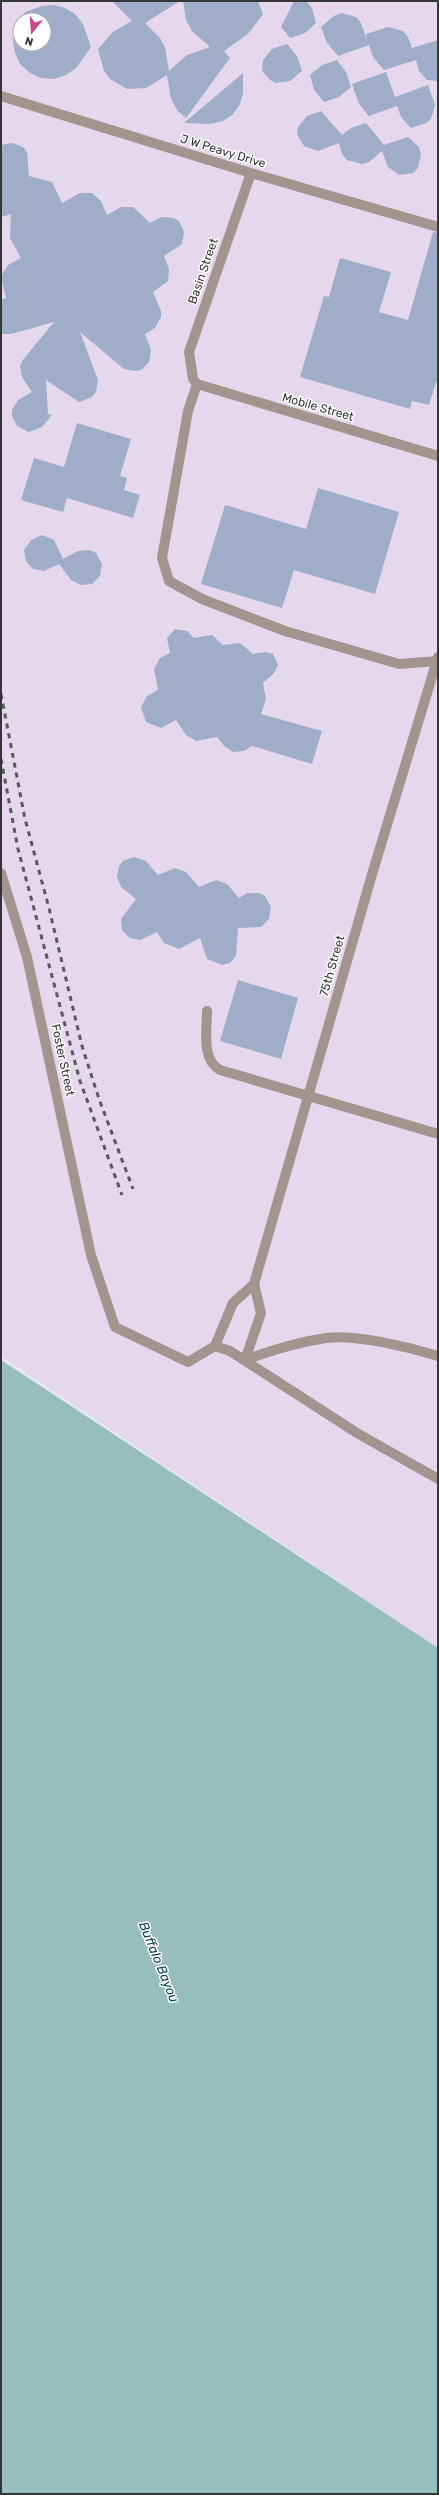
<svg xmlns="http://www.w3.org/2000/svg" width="439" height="2495" font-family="Rubik,sans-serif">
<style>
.industrial{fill:#e5d8ec;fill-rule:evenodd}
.water{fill:#97bdbd}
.building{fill:#a0adc8}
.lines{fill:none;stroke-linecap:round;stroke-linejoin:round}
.minor{stroke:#a39490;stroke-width:10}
.rail{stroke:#58595c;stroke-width:3;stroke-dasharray:5 5;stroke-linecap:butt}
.labels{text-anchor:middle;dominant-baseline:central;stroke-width:3;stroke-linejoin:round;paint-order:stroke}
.street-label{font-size:12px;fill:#343537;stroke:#fff}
.water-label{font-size:13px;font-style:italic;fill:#064344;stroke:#fff}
</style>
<rect width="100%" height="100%" fill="#e5e7ec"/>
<path class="industrial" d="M1 1H438V1648L1 1356ZM20 20H44V44H20Z"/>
<path class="water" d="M1 1360 438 1648V2494H1Z"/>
<path class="building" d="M112 1H180L145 23 160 38 165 47 169 71 187 55 210 47 192 31 186 20 183 1H258L263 14 248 34 224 51 230 58 186 118 177 110 171 99 167 75 146 88 127 89 110 79 104 71 98 49 113 32 132 21Z
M294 1H306L312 8 316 23 305 33 290 38 281 27Z
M54 5 65 8 75 14 83 24 91 47 76 68 66 75 54 79 41 78 30 73 20 64 15 53 13 41 15 29 20 20V44H44V20H20L25 12 42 6Z
M341 13 356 17 361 23 367 40 366 34 388 27 403 31 408 37 413 51 412 48 438 40V81L427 80 419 71 416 60 384 70 373 57 369 45 338 56 327 43 321 27 334 16Z
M287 44 297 56 302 71 290 81 276 83 270 80 262 71 263 60 272 49Z
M337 60 346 72 351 87 339 97 324 102 314 90 310 75 322 65Z
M386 72 395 97 428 85 435 105 431 119 426 123 411 128 401 117 397 106 369 116 359 104 352 84Z
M243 73V93L240 104 233 114 223 121 210 124 184 123Z
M321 111 342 135 351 128 366 123 384 145 408 137 419 147 421 154 418 168 413 173 399 175 388 167 382 151 369 162 362 164 347 160 342 154 339 143 318 151 304 146 297 134 298 127 307 116Z
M12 143 23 147 27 152 29 176 52 182 62 203 80 193H92L101 201 107 215 121 207H133L150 223 161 217 173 218 179 221 184 232 182 244 164 256 169 269 168 281 153 292 161 311V317L155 328 145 334 151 350 149 362 141 370 135 371 124 369 80 332 98 380 96 392 92 397 79 402 46 380 48 414 52 415 42 427 29 432 17 426 12 416V410L18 400 32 392 22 377 20 366 22 361 54 322 11 334H1V300L6 298 1 276 8 265 21 258 10 238 11 214 1 217V145Z
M433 232 438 233V382H436L429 405 412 401 410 409 300 377 324 296 329 297 340 258 391 272 379 312 408 320Z
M77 423 131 439 120 476 127 478 124 490 140 495 133 518 67 498 63 512 21 500 34 458 64 467Z
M318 488 399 512 375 594 294 570 282 608 201 584 225 505 306 529Z
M42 535 54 540 63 559 78 551 90 550 96 553 102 564 100 576 92 584 81 585 71 580 59 564 44 571 33 569 26 561 24 550 31 540Z
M175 629 187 631 194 638 212 635 223 645 240 643 253 654 265 652 273 654 278 665 274 673 263 683 266 699 261 714 322 731 312 764 252 746 244 751 233 752 224 746 217 737 196 741 186 735 176 720 161 728 146 722 141 707 147 696 158 690 154 669 160 658 170 653 167 638Z
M134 857 146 861 158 875 175 868 186 872 199 887 216 880 227 884 239 898 247 893H259L265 896 271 907 269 919 261 927 238 928 236 956 230 963 222 965 207 959 200 938 179 949 164 943 157 932 140 940 130 938 122 930 121 919 136 899 121 887 117 877 119 866 123 861Z
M238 980 298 998 281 1059 220 1041Z"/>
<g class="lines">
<path class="minor" d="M1 96 251 173 438 227
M251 173 189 352 193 379 197 384 438 456
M197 384 188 411 162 558 169 581 202 599 285 631 399 664 438 661
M1 873 27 957 91 1255 115 1327 188 1362 215 1346 230 1351 357 1433 438 1479
M207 1011C207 1029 201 1060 220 1070L438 1134
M254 1284 373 871 438 657
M215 1346 233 1303 254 1284 261 1313 245 1360
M245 1360C272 1350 298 1342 326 1338 355 1334 409 1347 438 1356"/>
<path class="rail" d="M1 694 25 819 49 908 82 1046 99 1099 133 1189
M1 759 18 849 80 1081 122 1195"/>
</g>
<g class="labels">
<g class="street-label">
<text transform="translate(223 151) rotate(17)">J W Peavy Drive</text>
<text transform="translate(203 271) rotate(-71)">Basin Street</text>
<text transform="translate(318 407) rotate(16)">Mobile Street</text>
<text transform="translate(332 966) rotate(-74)">75th Street</text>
<text transform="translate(63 1060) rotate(78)">Foster Street</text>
</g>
<g class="water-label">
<text transform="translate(159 1962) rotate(68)">Buffalo Bayou</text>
</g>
</g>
<rect width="439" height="2495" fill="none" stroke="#343537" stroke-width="4"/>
<g transform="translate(32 32) rotate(197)"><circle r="19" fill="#ffffff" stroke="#aeaeaf"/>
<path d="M0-3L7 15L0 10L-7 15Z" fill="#ca4589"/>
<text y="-6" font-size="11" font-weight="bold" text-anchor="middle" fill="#343537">N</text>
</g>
</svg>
